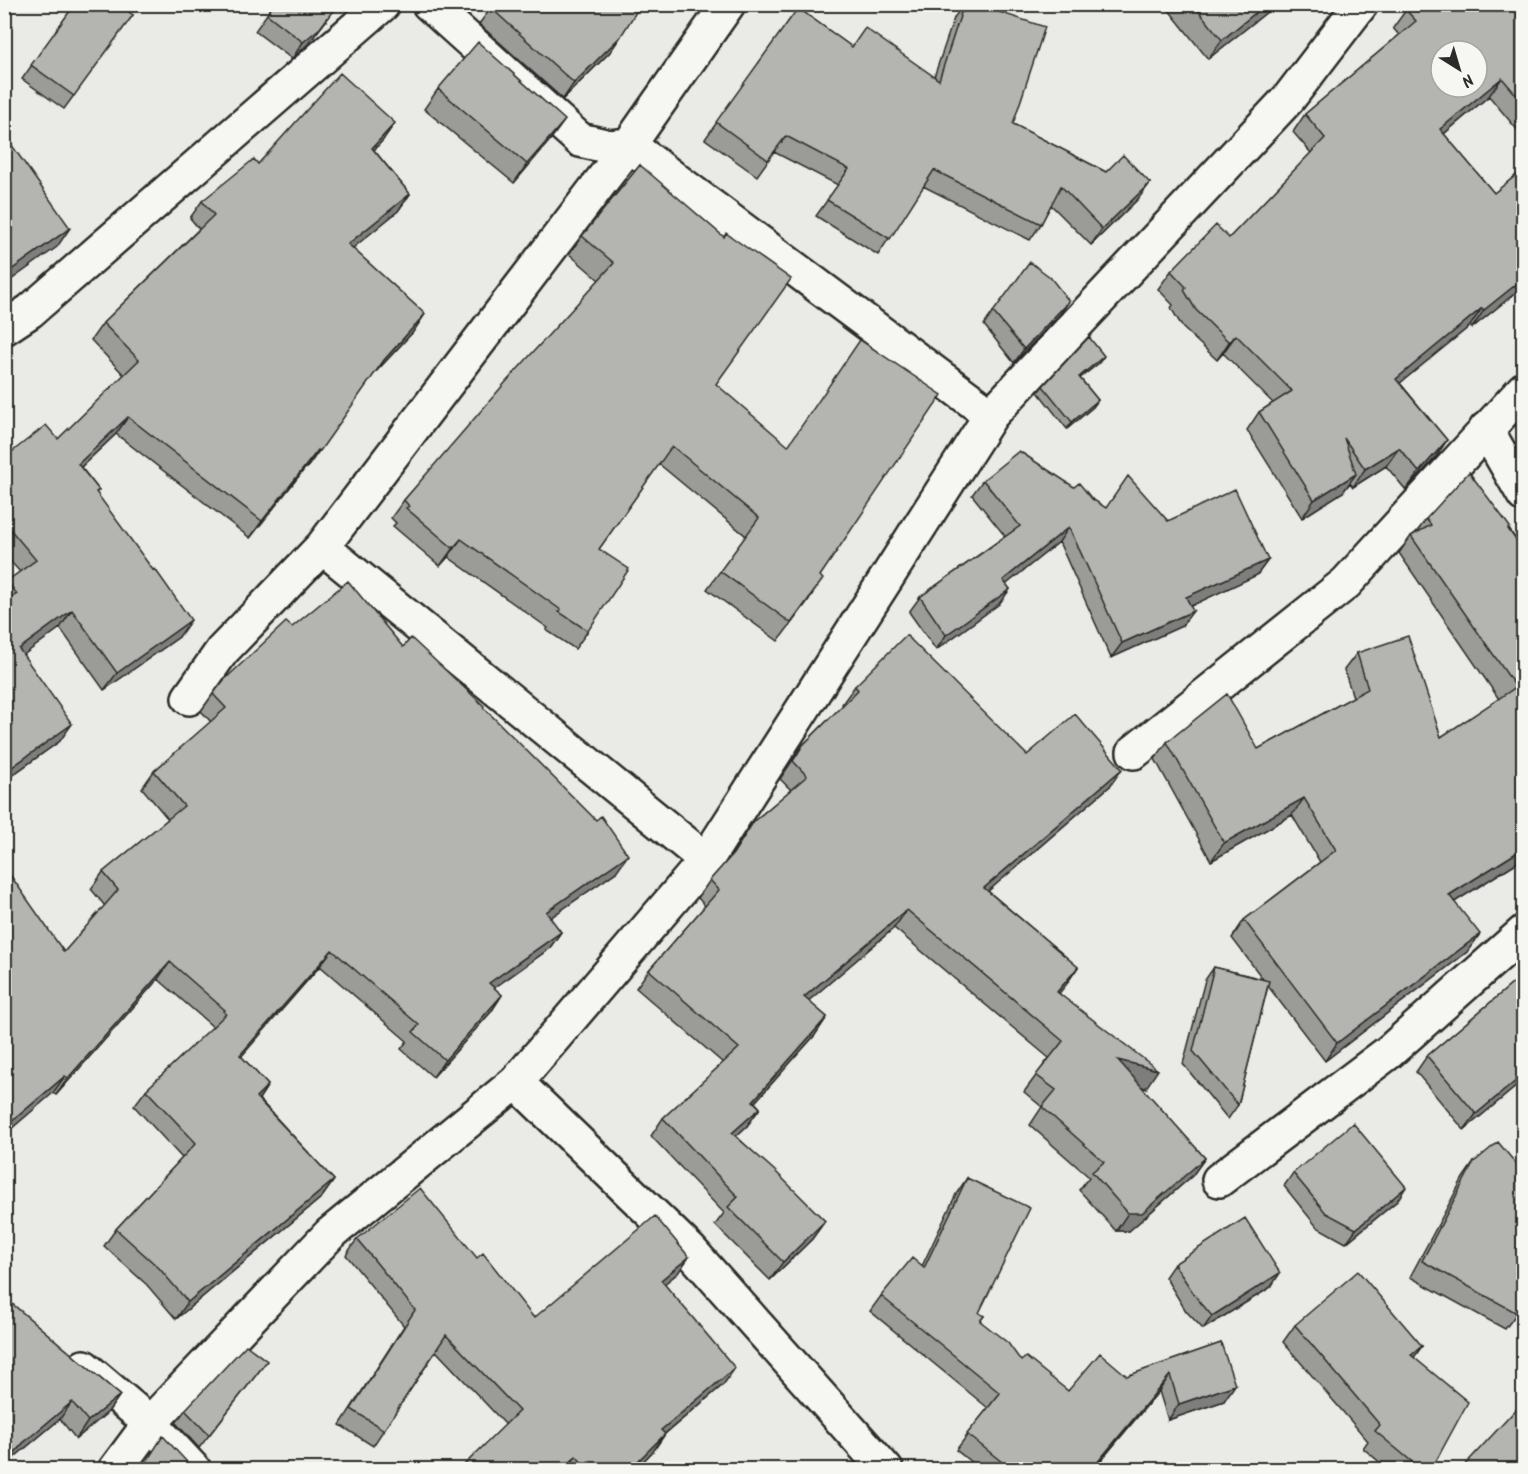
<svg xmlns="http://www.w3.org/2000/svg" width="1528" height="1474" font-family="Kalam,sans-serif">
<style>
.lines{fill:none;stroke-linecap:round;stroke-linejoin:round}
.street-casing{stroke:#2b2b2b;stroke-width:38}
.street{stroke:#f6f6f2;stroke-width:33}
.wall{fill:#9b9b98;stroke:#2b2b2b;stroke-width:1.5}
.shaded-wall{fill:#7e7e7c;stroke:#2b2b2b;stroke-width:1.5}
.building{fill:#b4b4b1;stroke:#2b2b2b;stroke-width:1.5;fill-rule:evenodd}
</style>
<rect width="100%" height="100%" fill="#eaeae6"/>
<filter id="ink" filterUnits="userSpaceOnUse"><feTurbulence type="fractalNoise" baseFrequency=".0167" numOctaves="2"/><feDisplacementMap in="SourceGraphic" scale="12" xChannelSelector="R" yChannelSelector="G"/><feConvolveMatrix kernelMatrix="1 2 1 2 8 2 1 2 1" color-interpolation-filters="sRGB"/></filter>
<g filter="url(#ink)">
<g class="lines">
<g class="street-casing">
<path id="street" d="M429 4 580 140 610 147 629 145 991 415
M4 328 30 311 383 4
M1486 429 1524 495
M322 547 706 860
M189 698 222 651 322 547 629 145 728 4
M1134 752 1346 583 1524 389
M516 1082 690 1250 886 1470
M1219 1180 1389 1052 1524 932
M84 1367 150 1423 194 1470
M115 1470 150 1423 330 1234 516 1082 706 860 991 415 1289 98 1361 4"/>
</g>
<use href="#street" class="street"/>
</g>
<path class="wall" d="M75 4 133 15 64 109 22 79Z
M274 4H339L308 44 292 59 255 31Z
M963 4H975L1013 124 1106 172 1150 183 1138 199 1091 245 1051 205 1041 224 1030 240 923 186 878 255 816 216 838 185 774 152 757 176 705 139 798 8 852 47 934 77 954 18Z
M1164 4H1277L1208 59Z
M1524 4V138L1489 96 1444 134 1494 193 1524 169V286L1472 328 1470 326 1400 383 1447 440 1435 458 1406 490 1386 466 1353 487 1350 483 1343 492 1302 518 1247 430 1259 412 1273 403 1223 353 1217 360 1183 328 1171 308 1173 305 1158 289 1171 271 1229 238 1311 153 1293 132 1305 114 1399 35 1393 28 1406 10Z
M491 8 621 36 610 52 563 99 479 24Z
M438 89 551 139 514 183 424 109Z
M383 140 374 150 410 194 398 211 352 248 425 314 413 332 371 377 307 468 306 467 250 538 116 434 81 467 99 490 96 493 179 637 104 690 60 628 23 655 60 741 4 781V585L7 581 20 572 4 554V458L58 439 124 375 91 340 103 323 199 229 190 218 202 201 258 164Z
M640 165 716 384 820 576 811 597 778 641 707 589 746 536 659 464 599 549 588 631 575 649 546 630 548 628 448 557 440 566 393 526 396 523 391 518 404 500 599 280 569 254 582 236Z
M1069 301 1060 314 1014 363 984 325 993 312Z
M1099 363 1080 378 1098 400 1093 407 1067 429 1038 392 1043 386Z
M1524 415V439L1516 426Z
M983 480 1092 499 1105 508 1168 521 1268 560 1257 575 1190 606 1182 626 1111 658 1059 542 1006 584 1010 589 999 604 936 650 909 612 920 597 1005 536 972 495Z
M1426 519 1509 529 1524 551V858L1454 902 1467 952 1325 1061 1268 986 1238 1105 1228 1119 1183 1064 1205 980 1214 967 1263 979 1232 938 1244 920 1320 862 1292 815 1211 861 1155 759 1167 742 1258 749 1353 697 1344 670 1357 653 1441 737 1499 699 1399 553 1411 536 1417 532Z
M292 627 403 647 483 708 616 872 550 918 561 932 549 949 494 988 502 995 491 1012 433 1077 401 1049 407 1041 320 966 241 1056 268 1085 259 1099 334 1180 322 1197 176 1319 147 1285 104 1246 116 1229 182 1158 134 1106 146 1090 213 1027 158 979 56 1095 53 1093 64 952 105 906 91 889 103 872 168 819 142 788 154 771 211 722 201 711 213 694Z
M855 686 1027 755 1110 786 988 891 1078 967 1059 993 1146 1088 1141 1087 1205 1158 1192 1176 1129 1231H1116L1079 1190 1089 1177 1030 1125 1042 1107 1024 1092 1049 1058 894 928 808 1001 827 1017 815 1035 755 1102 760 1108 747 1126 736 1136 825 1221 812 1239 770 1280 715 1225 724 1213 651 1136 663 1118 723 1063 636 988 649 970 705 906 698 898 710 880 729 859 754 821 791 790 780 779 803 745 843 705 842 704Z
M1524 974V1080L1464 1130 1416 1072 1427 1056Z
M1474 1162 1518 1166 1517 1313 1505 1329 1410 1277 1463 1178Z
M1293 1173 1397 1201 1346 1243 1317 1227 1284 1186Z
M967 1178 979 1313 984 1316 980 1321 1021 1361 1068 1391 1127 1376 1221 1343 1224 1401 1168 1420 1159 1391 1093 1470H981L956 1450 988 1408 870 1311 881 1296 922 1266 956 1194Z
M357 1239 477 1258 534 1318 678 1273 664 1284 724 1384 665 1434 654 1450 635 1470H459L506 1425 436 1351 373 1446 340 1425 404 1326 346 1255Z
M1174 1264 1271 1287 1203 1329 1186 1311 1165 1277Z
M4 1297 120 1395 108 1412 76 1439 60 1419 11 1460Z
M1295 1325 1422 1346 1414 1357 1431 1470H1389L1363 1448 1368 1441 1283 1342Z
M267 1361 257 1374 199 1448 176 1423 185 1410Z"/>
<path class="shaded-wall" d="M338 4H339L308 44 292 59 303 42Z
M1266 4H1277L1208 59 1222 40Z
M621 36 610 52 563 99 574 83Z
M1502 78 1489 96 1428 147 1440 129Z
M565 120 551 139 514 183 527 164Z
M395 123 383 140 360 165 372 148Z
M1150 183 1138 199 1091 245 1102 229Z
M410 194 398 211 336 262 348 244Z
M70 228 57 247 4 285V275Z
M1524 278V286L1472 328 1484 310Z
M1069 301 1060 314 1014 363 1024 349Z
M1482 308 1470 326 1383 397 1396 379Z
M425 314 413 332 371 377 384 360Z
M1236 335 1223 353 1217 360 1229 342Z
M1104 356 1099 363 1074 383 1079 377Z
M1098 400 1093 407 1067 429 1072 422Z
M128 417 116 434 66 481 78 464Z
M1447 440 1435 458 1406 490 1419 472Z
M1399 448 1386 466 1353 487 1365 469Z
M318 450 306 467 250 538 262 521Z
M1356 474 1343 492 1302 518 1314 500Z
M1069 527 1059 542 993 595 1003 580Z
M461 539 448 557 440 566 453 548Z
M1268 560 1257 575 1176 613 1186 597Z
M1010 589 999 604 936 650 946 635Z
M72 610 60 628 7 667 19 649Z
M1193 611 1182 626 1111 658 1122 643Z
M191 620 179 637 104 690 117 673Z
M72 724 60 741 4 781V777L12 767Z
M1122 769 1110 786 971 906 984 888Z
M1304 798 1292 815 1211 861 1224 843Z
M1524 848V858L1437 913 1449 895Z
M628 855 616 872 534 929 546 912Z
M907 910 894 928 792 1015 804 997Z
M561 932 549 949 477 1000 489 983Z
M1480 934 1467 952 1325 1061 1337 1043Z
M332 950 320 966 228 1072 240 1055Z
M170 962 158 979 56 1095 68 1078Z
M1078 967 1066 985 1045 1010 1057 992Z
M502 995 491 1012 433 1077 445 1060Z
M827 1017 815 1035 741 1118 753 1101Z
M1118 1060 1158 1070 1146 1088 1105 1078Z
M1524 1074V1080L1464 1130 1476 1114Z
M65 1076 53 1093 4 1135V1128Z
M268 1085 257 1102 256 1097Z
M760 1108 747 1126 720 1151 732 1133Z
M1205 1158 1192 1176 1129 1231H1116L1128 1213Z
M334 1180 322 1197 176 1319 188 1302Z
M1406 1187 1397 1201 1346 1243 1356 1229Z
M825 1221 812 1239 770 1280 783 1262Z
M689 1257 678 1273 649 1296 661 1280Z
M1280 1273 1271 1287 1203 1329 1212 1316Z
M1422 1346 1410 1363 1411 1355Z
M735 1368 724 1384 650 1446 661 1430Z
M1170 1375 1159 1391 1093 1470H1091Z
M1235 1385 1224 1401 1168 1420 1179 1404Z
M120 1395 108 1412 76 1439 88 1421Z
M72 1402 60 1419 11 1460 4 1467V1465L23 1443Z
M665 1434 654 1450 635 1470H629Z
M576 1456 567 1470H563Z"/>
<path class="building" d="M75 4H118L133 15 74 96 31 65Z
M274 4H338L320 28 303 42 267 14Z
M494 4H641L621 36 574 83 491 8Z
M964 4H975L1045 27 1013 124 1106 172 1123 155 1150 183 1102 229 1061 186 1041 224 934 170 890 239 827 200 849 169 786 136 768 160 716 122 798 8 852 47 865 28 939 80Z
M1193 4H1266L1222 40Z
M1412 4H1524V104L1502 78 1440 129 1494 193 1524 169V278L1484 310 1482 308 1396 379 1447 440 1419 472 1399 448 1365 469 1344 438 1356 474 1314 500 1259 412 1292 391 1236 335 1229 342 1196 310 1184 290 1186 287 1171 271 1216 225 1229 238 1325 138 1305 114 1416 21 1406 10ZM1441 51H1477V87H1441Z
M478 42 565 120 527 164 438 89Z
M340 73 395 123 372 148 410 194 348 244 425 314 384 360 320 451 318 450 262 521 128 417 78 464 99 490 96 492 153 570 155 569 191 620 117 673 72 610 19 649 72 724 12 767 7 760 4 762V602L17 594 7 581 36 560 4 522V458L46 425 58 439 139 360 103 323 214 215 202 201 254 159 258 164Z
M4 134 70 228 4 275Z
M640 165 724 237 726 233 791 279 716 384 788 446 860 340 942 395 820 576 823 579 791 623 720 571 759 518 672 446 599 549 629 569 588 631 559 612 561 610 461 539 453 548 406 508 409 506 404 500 505 383 614 263 582 236Z
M1030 262 1050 277 1069 301 1024 349 993 312Z
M1089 337 1104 356 1079 377 1098 400 1072 422 1043 386Z
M1019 451 1074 487 1079 483 1092 499 1106 508 1128 476 1168 521 1235 489 1268 560 1186 597 1193 611 1122 643 1069 527 1003 580 1010 589 946 635 920 597 1020 526 983 480Z
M1469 472 1510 527 1508 529 1524 551V848L1449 895 1480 934 1337 1043 1244 920 1336 850 1304 798 1224 843 1167 742 1227 694 1258 749 1368 689 1357 653 1408 636 1441 737 1516 687 1411 536 1431 525 1426 519Z
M348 581 403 647 411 638 484 706 483 707 596 820 601 816 628 855 546 912 561 932 489 983 502 995 445 1060 413 1032 419 1025 332 950 240 1055 268 1085 256 1097 334 1180 188 1302 159 1268 116 1229 196 1143 146 1090 226 1014 223 1011 225 1010 170 962 68 1078 65 1076 4 1128V870L6 869 64 952 118 890 103 872 184 806 154 771 226 708 213 694 224 680 286 622 292 627Z
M906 635 1027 755 1075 714 1122 769 984 888 1078 967 1057 992 1158 1070 1118 1060 1205 1158 1142 1213H1128L1092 1172 1104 1162 1042 1107 1056 1090 1036 1075 1063 1041 907 910 804 997 827 1017 753 1101 760 1108 732 1133 775 1171 825 1221 783 1262 728 1207 738 1197 663 1118 739 1048 649 970 719 890 710 880 733 854 754 821 807 776 793 761 803 745 858 690 855 686Z
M1214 967 1269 981 1238 1105 1193 1051Z
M1524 974V1074L1476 1114 1427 1056Z
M1353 1123 1406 1187 1356 1229 1326 1213 1293 1173Z
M1498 1142 1518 1166 1524 1162V1299L1517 1313 1422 1261 1474 1162Z
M967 1178 1030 1208 979 1313 984 1316 980 1321 1008 1343 1021 1361 1026 1357 1068 1391 1100 1353 1127 1376 1221 1343 1235 1385 1179 1404 1170 1375 1091 1470H1012L967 1434 1000 1393 881 1296 912 1258 924 1268Z
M420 1188 477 1258 483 1253 534 1318 655 1216 689 1257 661 1280 735 1368 661 1430 665 1434 629 1470H589L576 1456 563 1470H459L519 1411 446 1335 384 1430 351 1409 415 1310 357 1239Z
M1245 1218 1280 1273 1212 1316 1196 1297 1174 1264Z
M1358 1271 1422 1346 1411 1355 1468 1402 1431 1470H1422L1375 1431 1380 1425 1295 1325Z
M4 1297 120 1395 88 1421 72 1402 23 1443 4 1465Z
M246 1345 267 1361 209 1435 185 1410Z
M1524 1401V1470H1460Z
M163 1436 187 1462 182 1470H141Z"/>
</g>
<rect width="1528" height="1474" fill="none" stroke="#f6f6f2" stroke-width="24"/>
<rect x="12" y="12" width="1504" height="1450" fill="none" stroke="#2b2b2b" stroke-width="2" filter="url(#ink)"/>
<g transform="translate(1459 69) rotate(143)"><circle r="28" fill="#f6f6f2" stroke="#a5a5a2" stroke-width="1.5"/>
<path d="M0-4.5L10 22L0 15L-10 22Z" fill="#2b2b2b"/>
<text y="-9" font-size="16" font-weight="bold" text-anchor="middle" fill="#2b2b2b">N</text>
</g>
</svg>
